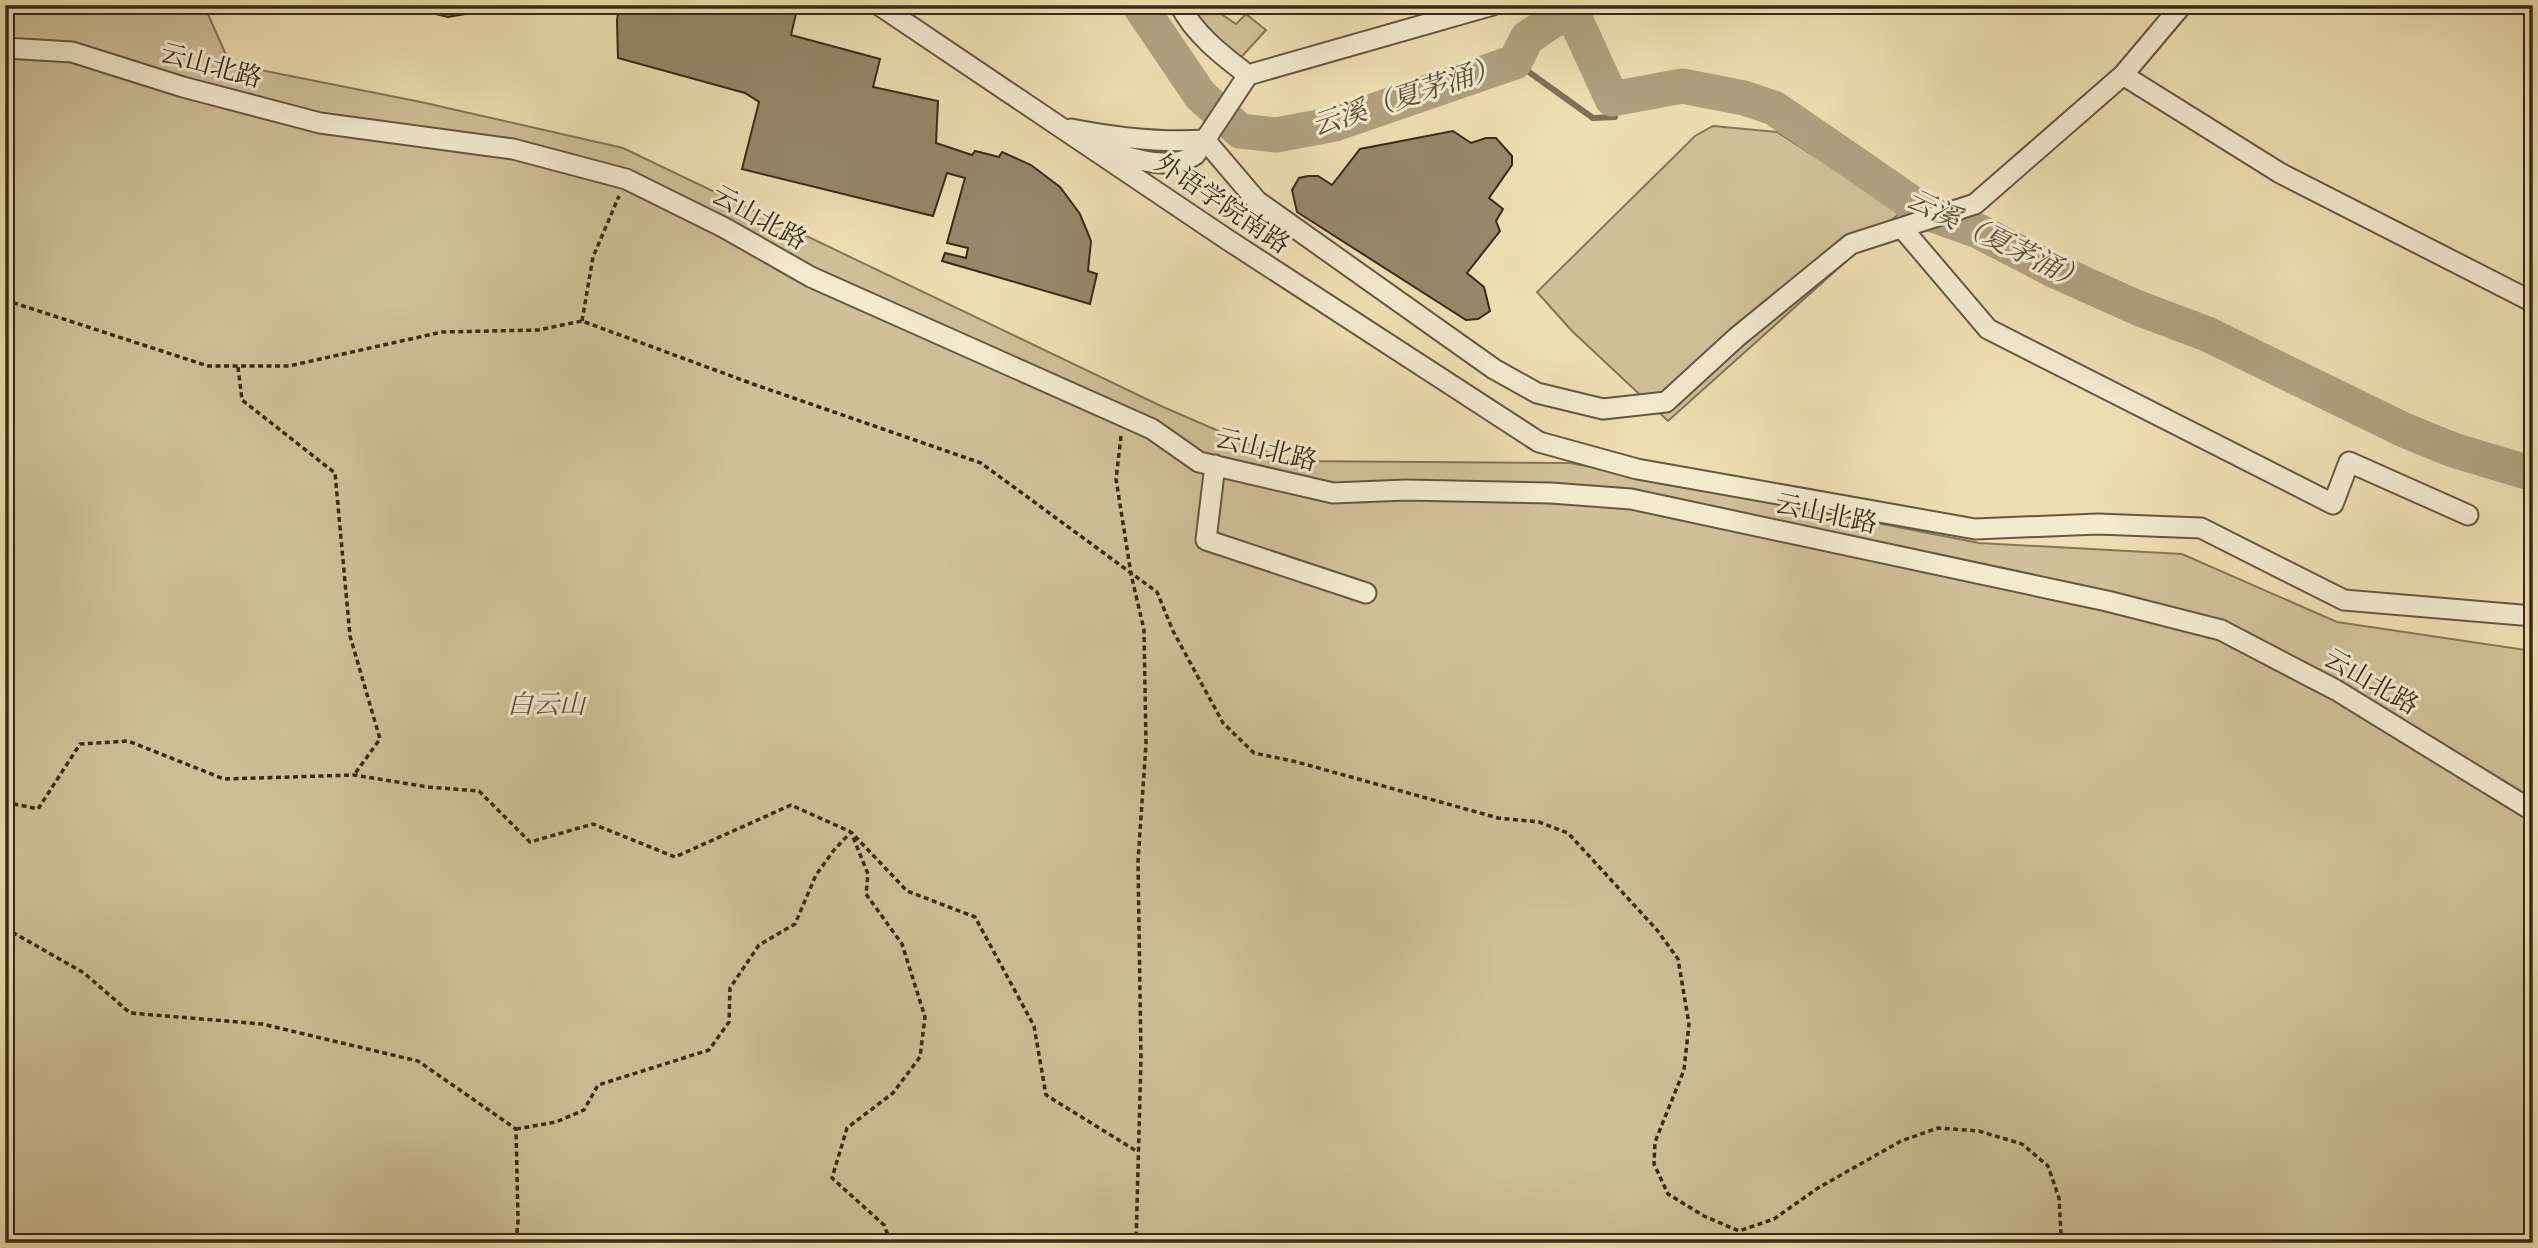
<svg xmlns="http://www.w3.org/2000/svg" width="2538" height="1248" font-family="'IM FELL Double Pica','Noto Serif SC',serif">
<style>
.green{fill:#cfc099;stroke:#847559;stroke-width:2}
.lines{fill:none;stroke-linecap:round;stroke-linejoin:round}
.stream{stroke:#807156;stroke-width:6}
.river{stroke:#b0a17f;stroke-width:35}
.building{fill:#978869;stroke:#382a19;stroke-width:2}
.minor-casing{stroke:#665740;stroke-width:23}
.path{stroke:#382a19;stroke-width:3.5;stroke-dasharray:5 3.5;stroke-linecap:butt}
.minor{stroke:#f4eace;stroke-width:19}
.labels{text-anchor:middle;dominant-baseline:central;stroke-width:6;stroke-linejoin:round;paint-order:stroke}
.street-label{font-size:26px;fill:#382a19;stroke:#f4eace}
.park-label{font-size:26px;font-style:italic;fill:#5e5039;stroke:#f4eace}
.water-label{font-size:28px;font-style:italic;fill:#5c4e38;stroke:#f4eace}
</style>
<rect width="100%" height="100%" fill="#eedfb3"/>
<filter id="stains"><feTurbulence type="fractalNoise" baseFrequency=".00286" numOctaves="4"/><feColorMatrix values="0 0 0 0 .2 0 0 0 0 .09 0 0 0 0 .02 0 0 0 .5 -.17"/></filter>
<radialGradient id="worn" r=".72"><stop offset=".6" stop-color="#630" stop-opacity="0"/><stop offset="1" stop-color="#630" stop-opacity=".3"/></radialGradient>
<path class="green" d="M5 5H204L230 64 421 102 623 148 1161 406 1288 461 1570 463 1979 543 2182 554 2337 622 2533 651V1243H5Z
M1204 5H1208L1236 24 1246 14 1266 30 1234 65 1189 20Z
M1713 126 1777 132 1901 212 1668 421 1572 331 1537 292 1695 136Z"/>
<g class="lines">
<path class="stream" d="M1515 62 1593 118 1615 117 1612 99"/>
<path class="river" d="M1139 5 1200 95 1240 131 1276 135 1335 124 1515 62 1527 38 1552 21 1572 12 1612 99 1682 86 1744 98 1774 108 1925 212 1978 231 2053 270 2138 308 2207 334 2404 430 2453 450 2533 474"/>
</g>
<path class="building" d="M399 5H484L471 13 448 17Z
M619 5H798L791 35 880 59 873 87 938 101 936 143 972 155 975 151 999 157 1002 152 1031 165 1060 187 1080 214 1091 241 1088 271 1097 274 1090 304 942 261 945 253 966 258 968 248 947 243 965 178 947 173 933 216 742 169 759 102 745 93 618 58 617 21Z
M1453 131 1471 143 1486 138H1496L1512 156V165L1489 198 1503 209 1496 221 1500 231 1467 273 1484 287 1490 311 1478 319 1466 320 1297 212 1292 190 1299 178 1308 176H1318L1332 185 1360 149Z"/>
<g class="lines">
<g class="minor-casing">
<path id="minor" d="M879 5 1228 240 1539 442 1637 469 1975 529 2098 524 2201 528 2344 600 2533 616
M1180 5C1193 33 1224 57 1248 75
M5 48 72 52 183 87 320 123 513 149 626 179 723 227 811 277 1152 429 1199 462 1333 493 1406 490 1551 493 1631 499 2107 601 2221 630 2336 690 2533 811
M2123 75 2280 173 2533 302
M1071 129C1117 138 1159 143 1205 140
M1205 140 1257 201 1494 369 1537 393 1603 409 1666 402 1737 337 1851 244 1975 204 2123 75 2182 5
M1106 151C1133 158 1170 172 1195 155L1248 75 1493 5
M1902 228 1988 329 2333 504 2349 462 2468 515
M1215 465 1206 540 1366 593"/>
</g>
<path class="path" d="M1246 14 1261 5
M5 300 208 366H289L442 332 538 330 582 321 753 384 981 463 1157 592 1173 631 1223 723 1254 753 1297 762 1498 818 1539 822 1568 833 1657 930 1678 959 1689 1024 1684 1070 1655 1142 1654 1164 1668 1194 1704 1216 1739 1231 1774 1219 1818 1188 1901 1141 1938 1128 1979 1131 2022 1144 2048 1166 2059 1198 2061 1235 2058 1243
M582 321 593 257 619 196
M238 367 242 400 335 473 350 636 380 739 354 775
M1121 436 1116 479 1131 574 1144 630 1146 744 1138 861 1141 1058 1136 1243
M5 802 38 809 80 744 128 741 224 779 354 775 428 787 479 791 530 842 593 824 675 857 791 805 851 832 907 891 975 917 1034 1026 1046 1095 1138 1152
M5 928 84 973 130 1013 262 1024 418 1061 516 1129 518 1221 516 1243
M516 1129 556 1122 584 1110 598 1085 709 1050 729 1022 730 988 759 945 795 924 816 875 834 850 851 832 868 874 866 894 902 944 925 1017 920 1057 893 1093 847 1128 832 1178 884 1225 891 1243"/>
<use href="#minor" class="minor"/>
</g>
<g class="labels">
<g class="street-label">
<text transform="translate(211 66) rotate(15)">云山北路</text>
<text transform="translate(1222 204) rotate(34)">外语学院南路</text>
<text transform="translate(759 218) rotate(29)">云山北路</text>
<text transform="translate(1266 450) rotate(14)">云山北路</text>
<text transform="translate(1826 514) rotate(12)">云山北路</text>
<text transform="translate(2371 682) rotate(30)">云山北路</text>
</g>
<g class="park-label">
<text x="546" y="705">白云山</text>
</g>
<g class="water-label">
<text transform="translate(1406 97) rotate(-18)">云溪（夏茅涌）</text>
<text transform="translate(1996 240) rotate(26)">云溪（夏茅涌）</text>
</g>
</g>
<rect width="2538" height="1248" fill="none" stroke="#eedfb3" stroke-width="28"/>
<rect x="7" y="7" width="2524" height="1234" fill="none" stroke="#382a19" stroke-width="3.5"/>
<rect x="14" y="14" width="2510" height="1220" fill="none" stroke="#382a19" stroke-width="2"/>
<rect width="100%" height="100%" filter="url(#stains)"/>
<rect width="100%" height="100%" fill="url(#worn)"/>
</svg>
